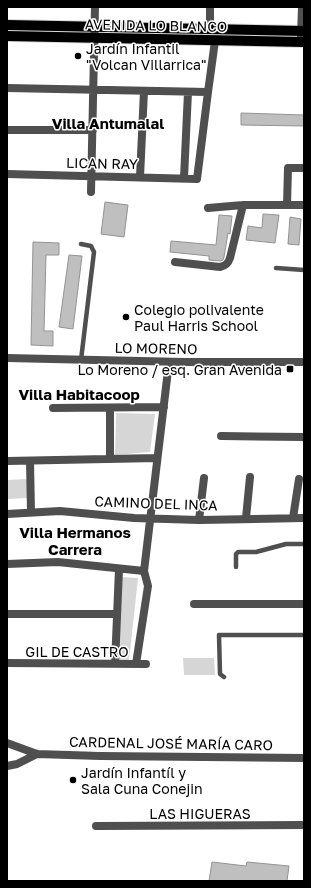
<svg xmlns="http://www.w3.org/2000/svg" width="311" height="888" font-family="'Golos Text',sans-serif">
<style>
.green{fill:#d6d6d6}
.building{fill:#bfbfbf;stroke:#939393}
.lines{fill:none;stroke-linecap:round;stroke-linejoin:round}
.primary-casing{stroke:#dbdbdb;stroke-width:12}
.service{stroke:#4f4f4f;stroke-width:4.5}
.minor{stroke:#4f4f4f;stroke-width:8}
.tertiary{stroke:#4f4f4f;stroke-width:8}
.primary{stroke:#000;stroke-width:10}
.poi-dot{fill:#000;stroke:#fff;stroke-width:1.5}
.labels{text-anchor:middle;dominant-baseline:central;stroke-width:3;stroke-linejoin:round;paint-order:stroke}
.street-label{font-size:14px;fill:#000;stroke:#fff}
.poi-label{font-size:14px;fill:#000;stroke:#fff;text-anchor:start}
.neighbourhood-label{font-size:15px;font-weight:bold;fill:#000;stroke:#fff}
</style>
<rect width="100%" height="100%" fill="#fff"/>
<path class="green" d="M116 413 155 414 150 452 115 455Z
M27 479 28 498 7 499V480Z
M121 577 138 578 129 661H118Z
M183 658H214L215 675H184Z"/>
<path class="building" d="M241 113 304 115V126L241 125Z
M105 202 128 205 124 237 101 234Z
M263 214 279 215 275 243 246 240 248 226 262 228Z
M219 215 232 216 230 234 228 233 224 257 223 260 220 261 209 260V256L170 252 171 241 216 245Z
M290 217 301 219 299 245 288 244Z
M33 242 59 243V255H46L44 331H53V346L31 345Z
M69 255 82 256 73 329 59 327Z
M212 862 246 866 247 862 289 866 287 881H209Z"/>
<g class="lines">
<g class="primary-casing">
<path id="primary" d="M7 25 304 31
M7 36 304 42"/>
</g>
<path class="service" d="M81 244 91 246 94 252 81 360
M276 268 304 270
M236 567V554L238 552H256L286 544H304
M224 677 220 674 219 635H304"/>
<path class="minor" d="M210 29V7
M301 36 302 7
M7 88 208 92
M7 130H93
M7 174 197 179 208 92 215 41
M140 177 144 91
M184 178 188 92
M91 192 95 7
M287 205 288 168H304
M208 208 243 205H304
M175 262 220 267C225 266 228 264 230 258L243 205
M53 408 164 407
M221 436 304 437
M110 459V408
M7 461 157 458
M30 461 31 512
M7 514 60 511 134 518 199 520 304 518
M246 518 250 477
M293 518 299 479
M199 520 204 478
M7 564 58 562 144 571
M194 604H304
M7 614H117
M7 663 146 664
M115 664 119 569
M136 664 148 586 144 571 169 362
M7 743 37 754 100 756 304 758
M7 766 17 764 37 754
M96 826 304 825"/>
<path class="tertiary" d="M7 358 185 362H304"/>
<use href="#primary" class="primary"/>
</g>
<g class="poi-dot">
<circle cx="78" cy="56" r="4"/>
<circle cx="126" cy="317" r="4"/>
<rect x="286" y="365" width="8" height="8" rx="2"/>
<circle cx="73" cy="780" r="4"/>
</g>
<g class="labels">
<g class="street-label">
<text transform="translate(156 25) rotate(1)">AVENIDA LO BLANCO</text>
<text transform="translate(102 163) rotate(1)">LICAN RAY</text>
<text transform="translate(156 348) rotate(1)">LO MORENO</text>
<text transform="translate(156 503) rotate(2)">CAMINO DEL INCA</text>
<text x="77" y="651">GIL DE CASTRO</text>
<text transform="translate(171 743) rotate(1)">CARDENAL JOSÉ MARÍA CARO</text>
<text x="200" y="813">LAS HIGUERAS</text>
</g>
<g class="poi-label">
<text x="86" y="48">Jardín Infantil<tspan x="86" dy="16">"Volcan Villarrica"</tspan></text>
<text x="134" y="309">Colegio polivalente<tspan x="134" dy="16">Paul Harris School</tspan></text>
<text x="282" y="369" text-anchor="end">Lo Moreno / esq. Gran Avenida</text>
<text x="81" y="772">Jardín Infantíl y<tspan x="81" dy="16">Sala Cuna Conejin</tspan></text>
</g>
<g class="neighbourhood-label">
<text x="108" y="123">Villa Antumalal</text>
<text x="79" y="394">Villa Habitacoop</text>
<text x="75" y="532">Villa Hermanos<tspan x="75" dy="17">Carrera</tspan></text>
</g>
</g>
<rect width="311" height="888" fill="none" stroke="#000000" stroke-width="16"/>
</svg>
